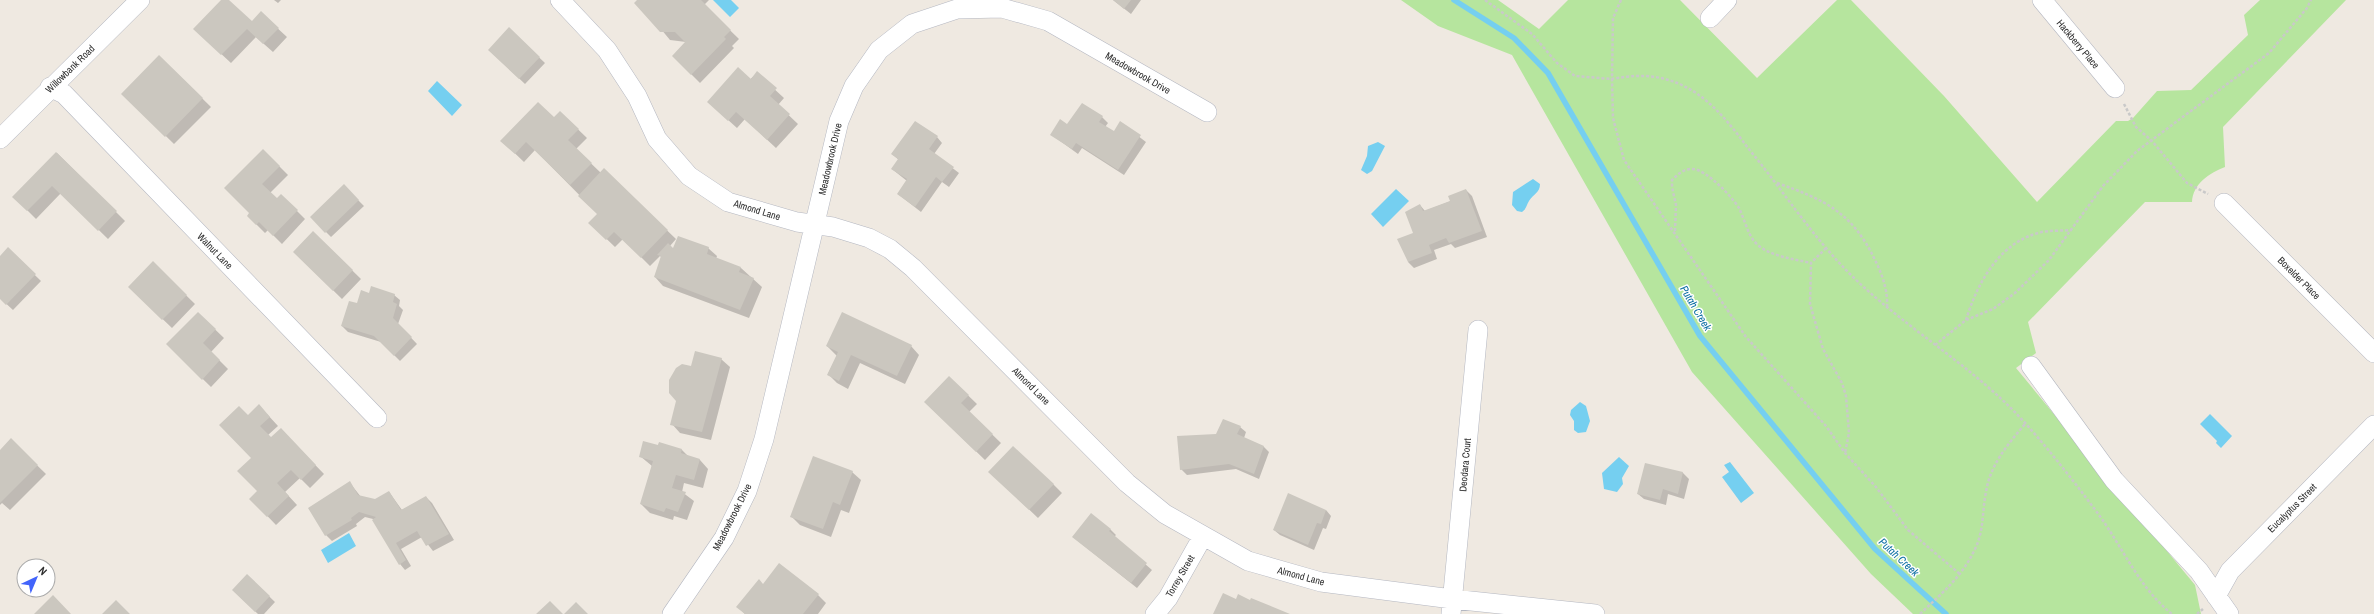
<svg xmlns="http://www.w3.org/2000/svg" width="2374" height="614" font-family="'Archivo Narrow',sans-serif">
<style>
.green{fill:#b6e59e}
.water{fill:#75cff0}
.shadow{fill:#0003}
.lines{fill:none;stroke-linecap:round;stroke-linejoin:round}
.stream{stroke:#75cff0;stroke-width:5.5}
.building{fill:#cbc7bf}
.minor-casing{stroke:#b4b7c1;stroke-width:20}
.path{stroke:#c9c9c9;stroke-width:2.5;stroke-dasharray:3 2;stroke-linecap:butt}
.minor{stroke:#fff;stroke-width:19}
.labels{text-anchor:middle;dominant-baseline:central;stroke-width:3;stroke-linejoin:round;paint-order:stroke}
.street-label{font-size:10px;fill:#2e2e2e;stroke:#fff}
.water-label{font-size:11px;font-style:italic;fill:#0d6fa3;stroke:#fff}
</style>
<rect width="100%" height="100%" fill="#efe9e1"/>
<path class="green" d="M1401 0H1498L1539 29 1568 0H1680L1757 78 1837 0H1851L1944 96 2037 202 2116 121H2128L2133 118 2157 91 2191 90 2248 35 2244 15 2260 0H2346L2223 127 2225 167C2209 173 2193 184 2192 202H2145L2028 322 2036 353 2016 368 2195 585 2201 614H1913L1871 574 1692 372 1512 55 1438 26Z"/>
<path class="water" d="M713 0H731L739 8 730 17Z
M437 81 462 105 452 116 428 91Z
M1378 142 1385 146 1372 171 1367 174 1361 170 1367 156 1368 146Z
M1533 179 1540 184C1540 193 1533 194 1529 201 1526 206 1527 208 1522 212L1517 211 1512 205 1513 192Z
M1396 189 1409 201 1383 227 1371 214Z
M1580 402 1586 406 1590 421 1586 432 1578 433 1574 430V421L1570 415 1571 410Z
M2210 414 2232 436 2221 448 2216 443 2217 441 2200 424Z
M1619 457 1629 466 1622 478 1623 484 1617 492 1604 489 1602 473Z
M1730 462 1754 493 1741 503 1722 477 1729 472 1724 465Z
M349 533 356 546 328 563 321 550Z"/>
<path class="shadow" d="M222 0H228L252 23 261 13 287 37 273 52 256 37 231 63 203 37Z
M274 0H281L278 3Z
M637 0H709L704 5 739 39 732 46 734 48 700 83 673 56 686 42 670 40Z
M1113 0H1141L1131 14Z
M509 29 545 63 525 84 489 50Z
M159 56 211 107 174 144 123 94Z
M757 73 784 98 778 105 798 124 776 148 745 119 737 128 717 110Z
M560 112 587 138 576 149 601 173 604 170 676 239 670 246 673 249 708 248 717 256 716 259 741 268 762 287 749 318 663 286 655 277 662 258 660 256 650 266 623 239 615 247 590 223 598 214 535 150 524 162 502 141 554 119Z
M1102 117 1108 123 1105 127 1114 133 1121 123 1146 142 1124 175 1082 148 1078 154 1052 135 1068 125Z
M937 137 942 143 934 154 959 173 949 187 942 182 921 212 898 194 907 181 892 169 899 160 892 154Z
M263 150 288 175 270 193 277 200 281 195 305 219 282 244 268 230 265 233 248 216 251 213Z
M57 153 125 221 108 239 61 193 36 219 14 197Z
M1466 190 1472 196 1487 237 1455 248 1451 244 1434 250 1437 259 1414 268 1408 262 1420 205 1425 211 1451 201Z
M349 191 364 206 331 237 311 217Z
M313 232 361 279 342 299 294 252Z
M8 249 41 281 13 310 0 298V257Z
M153 263 195 304 172 328 129 287Z
M369 294 394 295 400 300 399 306 403 310 398 324 417 344 400 361 381 342 348 332 342 326 357 304Z
M198 313 224 338 211 352 228 369 211 387 167 344Z
M827 346H911L919 355 905 384 860 363 848 389 837 383 828 374 837 356Z
M721 359 730 367 711 440 680 433 672 424 692 367Z
M949 377 977 404 969 412 1001 443 985 460 925 402Z
M267 414 278 426 268 435 271 439 289 438 324 474 310 488 300 478 285 492 297 505 276 525 251 499 258 491 248 416Z
M1240 427 1246 432 1244 438 1264 447 1269 452 1259 479 1236 469 1187 475 1181 469 1217 435Z
M11 440 46 474 10 510 2 503 0 505V451Z
M659 443 682 450 689 457 700 460 708 469 703 488 684 483 682 492 694 501 687 520 674 516 673 520 650 513 641 504 652 466 640 456 658 447Z
M1646 464 1683 473 1689 479 1684 499 1668 494 1666 505 1644 499 1638 494Z
M852 472 861 480 849 513 841 510 831 537 800 525 791 516Z
M998 480 1053 484 1062 493 1038 518Z
M350 483 361 497 376 500 389 492 402 510 426 497 432 503 454 540 433 551 422 537 401 549 411 566 405 570 400 564 373 519 365 517 356 524 357 526 332 541 326 535Z
M1326 510 1331 516 1326 529 1323 528 1314 550 1280 535 1274 530Z
M1110 529 1116 535 1114 537 1152 570 1137 588 1073 537Z
M247 575 275 602 264 614H258L233 590Z
M764 585 818 595 826 603 818 614H745L738 607Z"/>
<g class="lines">
<path class="stream" d="M1454 0 1514 38 1548 73 1700 336 1875 549 1946 614"/>
</g>
<path class="building" d="M221 0H229L252 21 261 11 279 28 263 44 247 29 221 55 193 29Z
M637 0H701L731 30 724 37 726 39 691 75 672 56 685 42 675 32H660L634 3Z
M1113 0H1131L1124 9Z
M509 27 540 57 519 79 488 50Z
M159 55 203 98 165 137 121 94Z
M738 67 751 79 757 71 777 88 770 96 790 114 767 140 736 112 728 121 707 102Z
M538 102 554 117 560 111 579 129 568 140 592 163 570 185 526 142 515 154 500 141Z
M1082 103 1103 116 1099 122 1114 131 1120 121 1141 135 1118 170 1076 143 1072 149 1050 135 1060 119 1067 124Z
M915 121 938 136 929 149 954 167 942 182 936 177 915 207 897 194 907 179 891 169 898 159 891 154Z
M263 149 280 166 262 184 277 198 281 194 298 210 273 236 259 222 256 225 247 216 249 213 224 188Z
M56 152 117 211 98 231 52 186 27 211 12 197Z
M604 168 668 230 641 258 614 232 606 240 588 223 597 214 578 196Z
M344 184 359 200 325 233 310 217Z
M1466 189 1482 231 1449 243 1446 238 1429 245 1432 253 1408 262 1397 239 1413 233 1405 212 1420 204 1423 211 1450 201 1448 196Z
M313 231 353 270 333 291 293 252Z
M678 236 709 247 707 254 741 267 739 272 754 278 740 310 654 277 661 256 657 255 668 243 673 248Z
M8 247 36 274 6 305 0 299V256Z
M153 261 187 295 162 320 128 287Z
M371 286 395 294 393 302 397 304 393 318 412 337 394 356 374 336 341 326 349 301 357 303 361 290 369 293Z
M198 312 216 329 203 343 220 360 202 380 166 344Z
M842 312 912 345 897 376 851 355 839 381 827 375 838 352 826 346Z
M695 351 722 358 702 432 670 425 676 401 669 393V380L676 368 682 364 691 366Z
M949 376 969 395 961 403 993 434 976 452 924 402Z
M259 404 270 417 260 426 271 437 281 428 316 465 301 480 291 470 277 483 289 496 267 517 249 499 257 491 237 471 251 458 219 425 239 406 248 415Z
M1223 419 1241 426 1237 434 1264 446 1254 474 1229 464 1180 470 1177 436 1216 434Z
M11 438 38 465 0 503V450Z
M643 441 658 445 659 442 682 449 681 453 700 459 694 480 676 475 672 488 686 492 678 512 666 508 664 512 640 504 653 461 639 457Z
M1013 446 1054 484 1029 510 988 472Z
M813 456 853 471 840 505 833 502 823 529 790 517Z
M1645 463 1683 472 1678 494 1663 489 1660 500 1637 494Z
M350 481 358 495 375 499 389 491 401 510 426 496 449 534 426 546 417 531 396 543 406 560 399 565 372 520 376 517 359 512 351 518 352 520 325 536 308 508Z
M1288 493 1326 510 1321 524 1317 523 1308 545 1273 530Z
M1091 513 1111 529 1109 531 1147 563 1131 583 1072 537Z
M779 563 819 594 803 614H745L736 607 759 579 763 584Z
M247 574 270 596 255 612 232 590Z
M1223 593 1236 599 1238 594 1250 600 1251 598 1290 614H1213Z
M53 595 71 614H34Z
M116 600 130 614H102Z
M550 601 563 614H536Z
M576 602 588 614H564Z"/>
<g class="lines">
<g class="minor-casing">
<path id="minor" d="M560 0 607 50 637 96 657 139 689 176 728 202 797 222 833 227 869 238 890 249 913 268 1127 483 1165 514 1248 561 1321 582 1452 599 1595 614
M2042 0 2115 88
M1710 18 1727 0
M50 87 64 94 377 418
M0 139 140 0
M2224 203 2374 353
M2031 366 2114 480 2199 571 2229 614
M2216 596 2230 571 2374 425
M672 614 724 538 747 491 764 439 839 121 854 86 879 50 912 24 957 9 1002 8 1048 21 1207 112
M1155 614 1168 598 1203 536
M1451 614 1478 330"/>
</g>
<path class="path" d="M1485 0 1532 34 1557 63 1575 76 1612 79 1613 118 1624 160 1746 337 1826 426 1845 453 1876 487 1908 530 1961 575
M1621 0 1613 18 1612 79C1642 73 1669 75 1696 93 1717 107 1733 128 1748 148 1782 189 1811 235 1849 273 1904 328 1974 366 2026 424 2051 452 2076 484 2099 515 2123 548 2140 589 2172 614
M2124 104 2136 127 2152 141 2187 183 2208 194
M1777 183C1825 200 1852 212 1875 260 1882 274 1888 290 1887 307
M1675 231 1676 205 1672 187V180C1678 174 1685 168 1693 169 1707 170 1732 197 1739 208 1744 218 1747 232 1754 241 1766 256 1794 259 1811 263
M1826 248 1811 263 1810 304 1823 349 1842 383 1846 396 1849 433 1845 453
M1966 320C1977 284 1998 244 2038 233 2048 230 2061 231 2072 230
M1935 345 1966 320 1993 309 2015 293 2049 260 2103 186 2137 151 2269 53 2307 8 2311 0
M1920 614C1942 593 1962 577 1975 549 1984 531 1982 512 1986 492 1990 465 2008 444 2025 424
M2197 614 2203 609"/>
<use href="#minor" class="minor"/>
</g>
<g class="labels">
<g class="street-label">
<text transform="translate(2078 44) rotate(50)">Hackberry Place</text>
<text transform="translate(70 69) rotate(-44)">Willowbank Road</text>
<text transform="translate(1138 73) rotate(30)">Meadowbrook Drive</text>
<text transform="translate(830 159) rotate(-77)">Meadowbrook Drive</text>
<text transform="translate(757 210) rotate(17)">Almond Lane</text>
<text transform="translate(215 251) rotate(46)">Walnut Lane</text>
<text transform="translate(2299 278) rotate(45)">Boxelder Place</text>
<text transform="translate(1031 386) rotate(45)">Almond Lane</text>
<text transform="translate(1465 465) rotate(-85)">Deodara Court</text>
<text transform="translate(2292 508) rotate(-45)">Eucalyptus Street</text>
<text transform="translate(732 517) rotate(-63)">Meadowbrook Drive</text>
<text transform="translate(1180 576) rotate(-60)">Torrey Street</text>
<text transform="translate(1301 576) rotate(15)">Almond Lane</text>
</g>
<g class="water-label">
<text transform="translate(1696 308) rotate(59)">Putah Creek</text>
<text transform="translate(1899 557) rotate(43)">Putah Creek</text>
</g>
</g>
<g transform="translate(36 578) rotate(44)"><circle r="19" fill="#ffffff" stroke="#ababab"/>
<path d="M0-3L7 15L0 10L-7 15Z" fill="#4264fb"/>
<text y="-6" font-size="11" font-weight="bold" text-anchor="middle" fill="#2e2e2e">N</text>
</g>
</svg>
